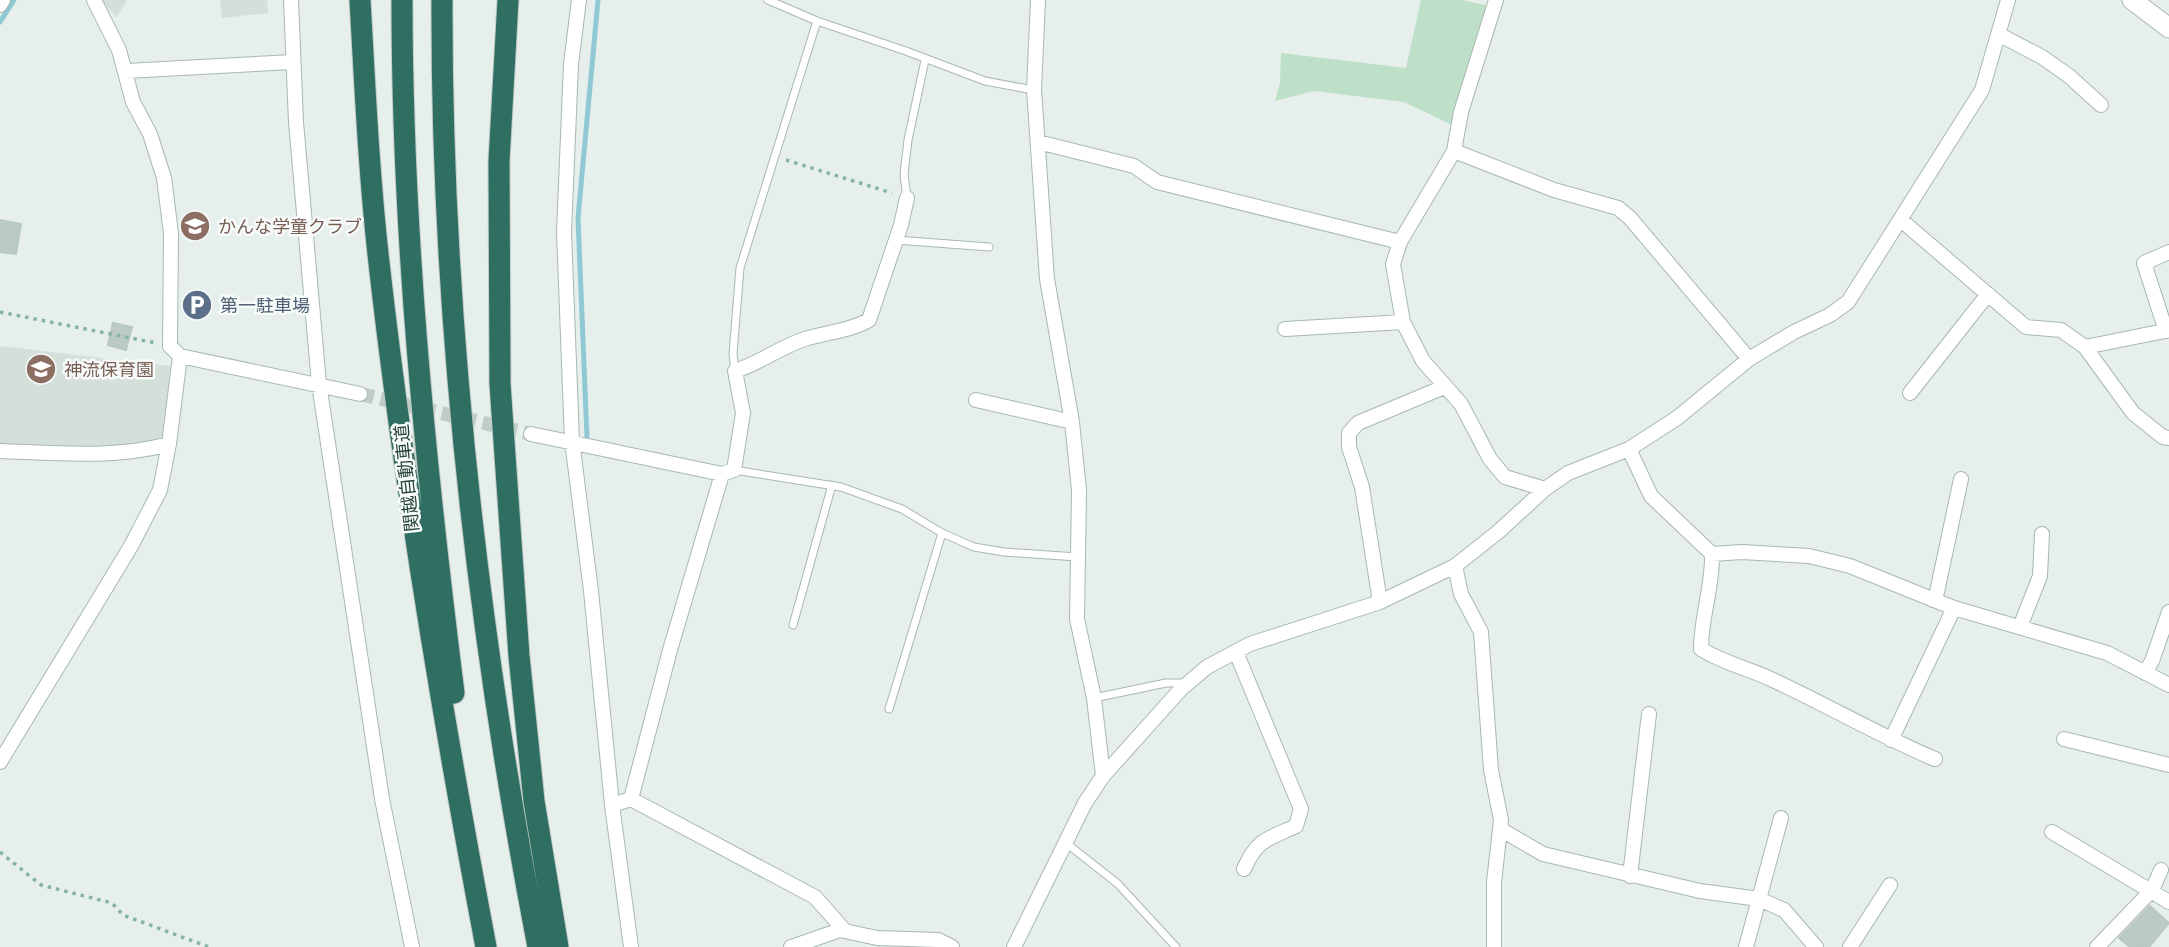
<svg xmlns="http://www.w3.org/2000/svg" width="2169" height="947" font-family="Barlow,'Noto Sans JP',sans-serif">
<style>
.built{fill:#d4dfda}
.green{fill:#bfe0c8}
.lines{fill:none;stroke-linecap:round;stroke-linejoin:round}
.stream{stroke:#8ec9d4;stroke-width:5}
.building{fill:#bbcac4;stroke:#b8c9c2;stroke-width:2}
.minor-tunnel{stroke:#bfccc8;stroke-width:14;stroke-dasharray:14 7;stroke-linecap:butt}
.service-casing{stroke:#a8b8b2;stroke-width:9}
.minor-casing{stroke:#a8b8b2;stroke-width:16}
.tertiary-casing{stroke:#a8b8b2;stroke-width:21}
.motorway-casing{stroke:#c2cac8;stroke-width:23}
.path{stroke:#86b3a5;stroke-width:3.5;stroke-dasharray:3.5 5;stroke-linecap:butt}
.service{stroke:#fff;stroke-width:7}
.minor{stroke:#fff;stroke-width:14}
.tertiary{stroke:#fff;stroke-width:19}
.motorway{stroke:#2f6f62;stroke-width:21}
.labels{text-anchor:middle;dominant-baseline:central;stroke-width:5;stroke-linejoin:round;paint-order:stroke}
.education-label{font-size:18px;fill:#785e54;stroke:#f7fbf9;text-anchor:start}
.service-label{font-size:18px;fill:#4e5e75;stroke:#f7fbf9;text-anchor:start}
.street-label{font-size:18px;fill:#24423a;stroke:#f7fbf9}
</style>
<rect width="100%" height="100%" fill="#e6efeb"/>
<path class="built" d="M102 0H127L116 18Z
M220 0H267L268 13 222 18Z
M0 346 170 366 167 414 164 415 162 439 144 444 84 448 0 446Z"/>
<path class="green" d="M1421 0H1462L1490 6 1452 125 1404 102 1314 91 1275 101 1280 83 1281 53 1406 68Z"/>
<g class="lines">
<path class="stream" d="M0 22 14 0
M587 438 578 218 598 0"/>
</g>
<path class="building" d="M0 220 21 224 16 254 0 252Z
M113 323 132 327 126 350 108 345Z
M2150 906 2169 923 2149 947H2130L2119 938Z"/>
<g class="lines">
<path class="minor-tunnel" d="M360 394 531 434"/>
<g class="service-casing">
<path id="service" d="M768 0 817 21 906 51 985 81 1033 90
M907 198 904 174 908 140 925 60
M896 240 989 247
M735 371 733 354 740 268 817 21
M734 470 841 487 902 509 942 533 974 547 1004 552 1077 557
M793 625 832 485
M1094 698 1166 683H1187
M889 709 942 533
M1066 843 1118 884 1176 947"/>
</g>
<g class="minor-casing">
<path id="minor" d="M94 0 119 50 133 102 150 134 164 178 171 233 170 346 180 356
M291 0 296 122 319 384 382 799 412 947
M579 0 571 64 564 232 572 441 591 591 612 805 631 947
M1038 0 1034 90 1047 279 1072 422 1079 490 1077 619 1094 698 1103 776
M1496 0 1461 112 1454 151 1400 242 1393 264 1403 322 1423 361 1461 404 1490 459 1505 477 1545 489
M0 5 3 0
M1998 34 2042 57 2069 76 2101 105
M126 71 293 62
M1038 142 1134 166 1157 182 1400 242
M1454 151 1554 190 1618 208 1630 218 1749 359
M1901 220 2026 327 2061 330 2085 347 2133 413 2163 437 2169 438
M1285 329 1403 322
M2166 331 2144 263 2169 252
M2085 347 2169 330
M1910 393 1988 294
M976 400 1072 422
M531 434 722 474 734 470 743 413 735 371C760 363 780 347 805 339 827 332 850 331 869 320L901 225 907 198
M1629 449 1651 496 1712 554 1742 552 1809 556 1850 566 1954 608 2107 653 2169 685
M0 451C55 453 115 459 169 444
M1712 554C1713 586 1701 617 1701 649 1725 664 1751 669 1775 681 1829 706 1880 736 1935 759
M1455 566 1461 594 1481 632 1491 770 1501 820 1494 882V947
M1933 600 1937 592 1961 479
M1380 602 1362 487 1349 447V433L1358 423 1444 387
M2020 627 2040 576 2042 534
M1236 652 1301 809 1296 826C1268 839 1257 839 1244 869
M2145 673 2152 661 2169 612
M2064 739 2169 765
M1891 740 1954 608
M0 762 131 546 160 490 169 444 180 356 360 394
M631 799 815 897 845 931
M612 805 631 799 670 650 722 474
M1500 829 1543 854 1700 891 1759 899 1784 910 1816 947
M2052 832 2169 902
M1630 876 1649 714
M791 947 840 930 877 938 938 940 952 947
M1014 947 1085 803 1103 776 1181 689 1207 667 1250 644 1380 602 1455 566 1498 532 1545 489 1568 473 1629 449 1677 418 1749 359 1794 332 1830 315 1848 302 1982 90 2008 0
M1746 947 1781 818
M1850 947 1890 885
M2097 947 2152 890 2161 870"/>
</g>
<g class="tertiary-casing">
<path id="tertiary" d="M2132 0 2169 28"/>
</g>
<g class="motorway-casing">
<path id="motorway" d="M360 0C365 88 369 176 379 263 405 493 443 720 486 947
M402 0C402 232 425 463 454 693
M442 0C441 317 478 636 538 947
M508 0 499 161 500 384 519 656 534 801 558 947"/>
</g>
<path class="path" d="M786 160 892 193
M0 312 156 343
M0 852 41 885 112 903 123 915 209 947"/>
<use href="#service" class="service"/>
<use href="#minor" class="minor"/>
<use href="#tertiary" class="tertiary"/>
<use href="#motorway" class="motorway"/>
</g>
<defs>
<g id="school-disc" transform="scale(1.575)"><circle r="9.5" fill="#8d6e63" stroke="#f7fbf9"/><path d="M0-5L7-2L0 1L-7-2ZM-4 1L0 2.5L4 1V4Q0 6-4 4Z" fill="#fff"/></g>
<g id="parking-disc" transform="scale(1.575)"><circle r="9.5" fill="#5c6f8a" stroke="#f7fbf9"/><path d="M-3.5-5.5H1a3.5 3.5 0 0 1 0 7H-1V5.5H-3.5ZM-1-3.4V-.6H.8a1.4 1.4 0 0 0 0-2.8Z" fill="#fff"/></g>
</defs>
<g fill-rule="evenodd">
<use href="#school-disc" x="195" y="226"/>
<use href="#parking-disc" x="197" y="305"/>
<use href="#school-disc" x="41" y="369"/>
</g>
<g class="labels">
<g class="education-label">
<text x="218" y="226">かんな学童クラブ</text>
<text x="64" y="369">神流保育園</text>
</g>
<g class="service-label">
<text x="220" y="305">第一駐車場</text>
</g>
<g class="street-label">
<text transform="translate(406 478) rotate(-96)">関越自動車道</text>
</g>
</g>
</svg>
